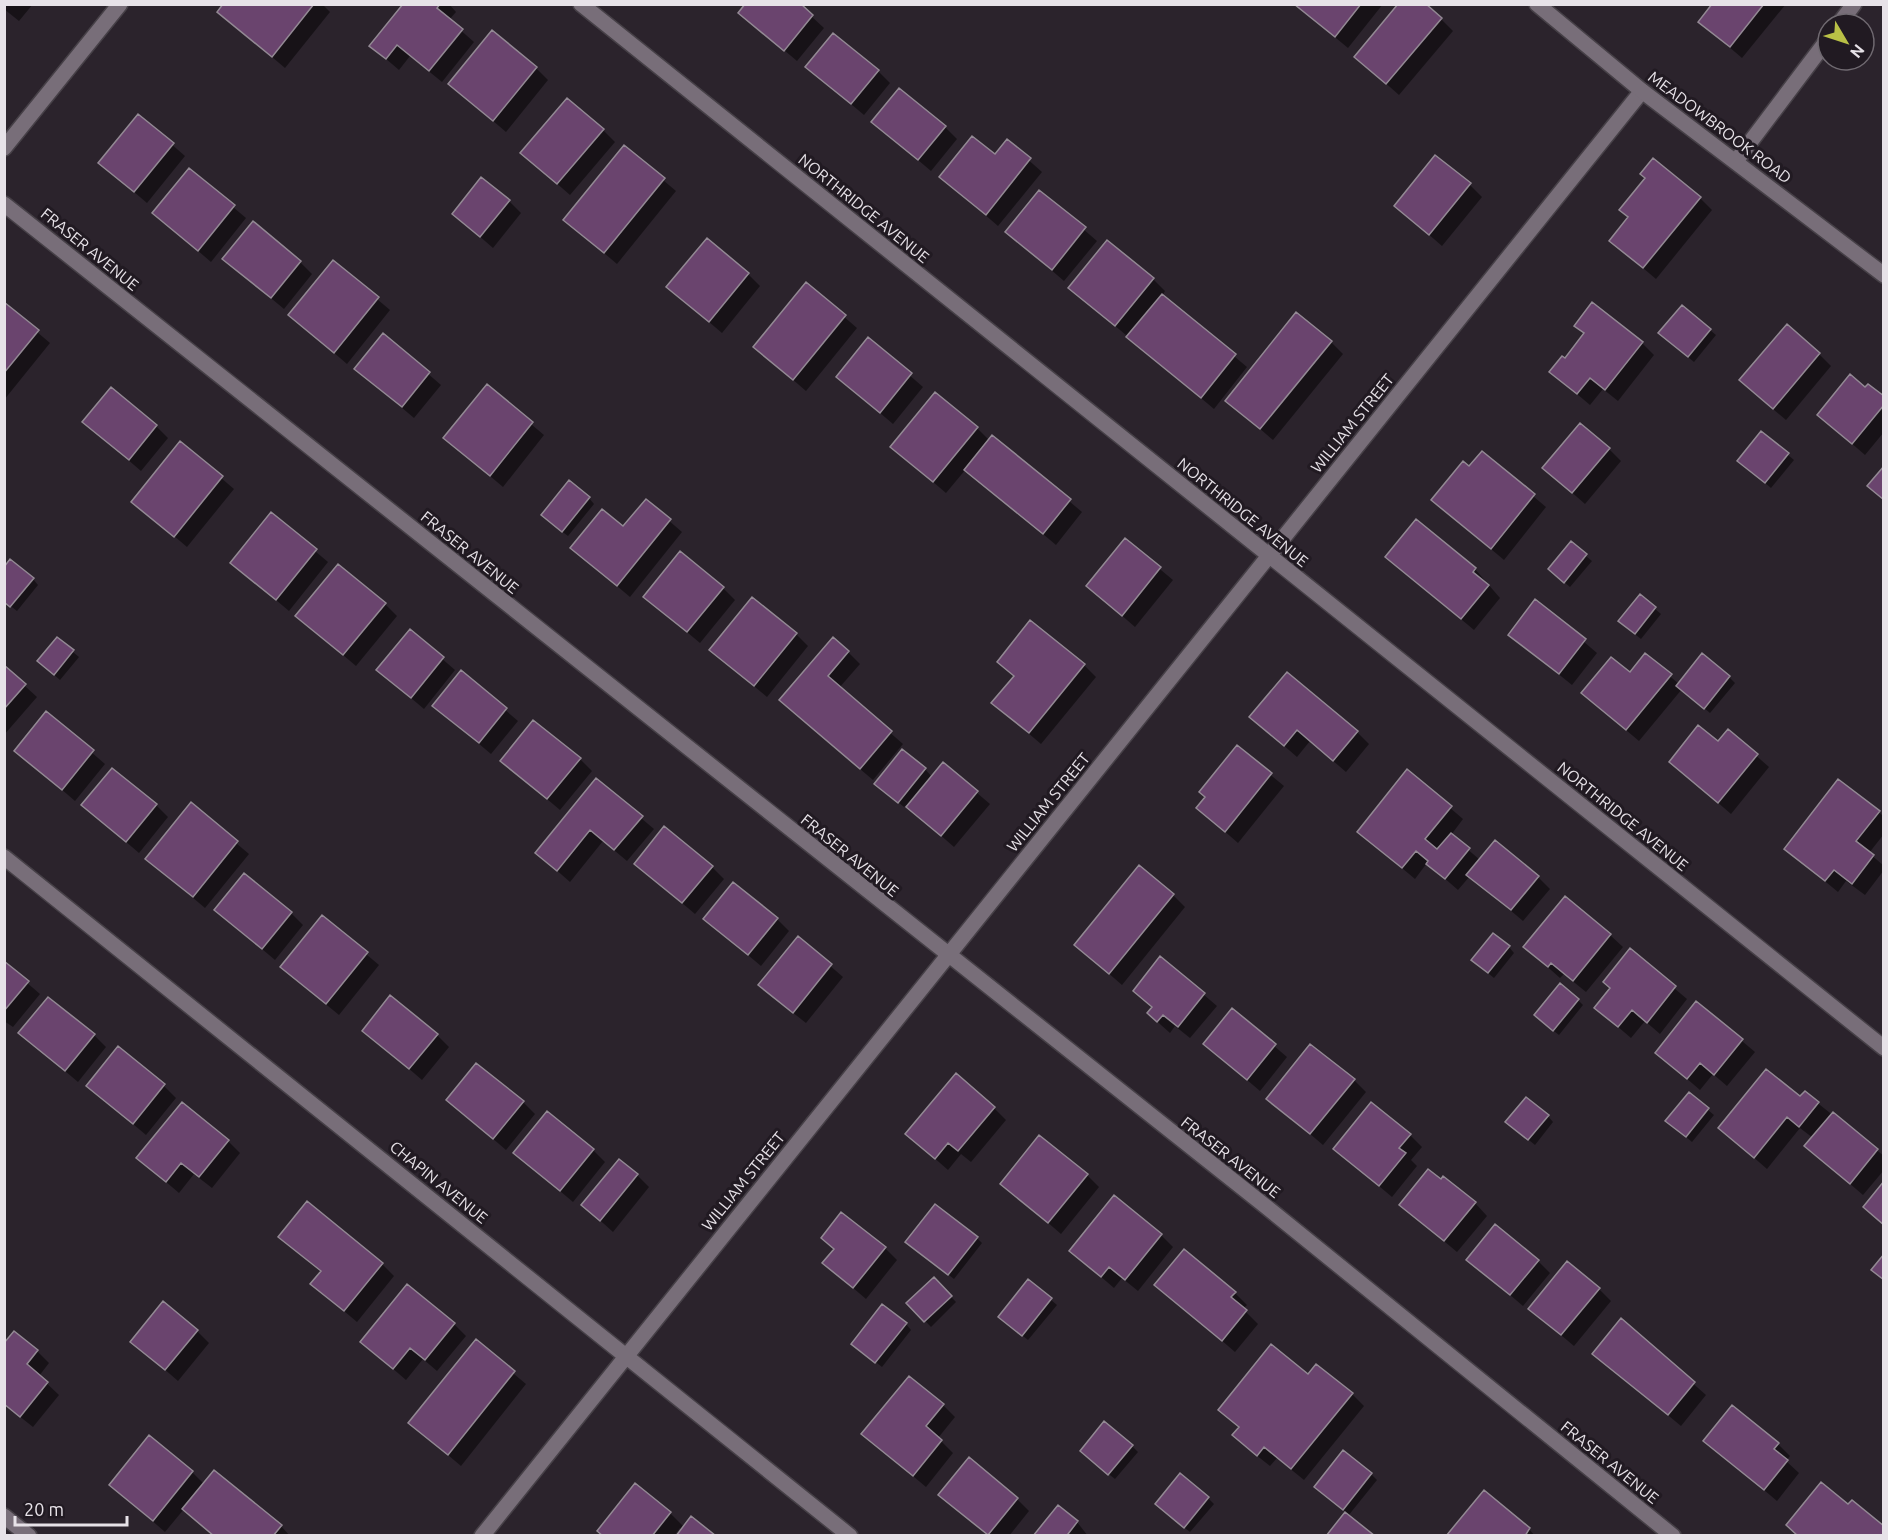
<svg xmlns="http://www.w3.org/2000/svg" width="1888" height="1540" font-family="Ubuntu,sans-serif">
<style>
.shadow{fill:#0007}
.building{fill:#6a446e;stroke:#938994;stroke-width:1.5}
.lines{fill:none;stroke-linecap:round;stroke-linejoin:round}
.street-casing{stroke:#464047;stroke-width:18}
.secondary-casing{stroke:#464047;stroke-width:18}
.street{stroke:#786e79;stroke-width:15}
.secondary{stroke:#786e79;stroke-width:15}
.labels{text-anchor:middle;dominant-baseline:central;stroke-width:6;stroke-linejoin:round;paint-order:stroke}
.street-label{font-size:16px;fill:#e7e2e8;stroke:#211a22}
</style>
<rect width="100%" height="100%" fill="#2b232c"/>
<path class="shadow" d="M4 4H33L19 21 4 9Z
M225 4H322L330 12 285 68 219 12Z
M405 4H449L456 12 449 20 474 42 442 82 410 56 399 70 371 46Z
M798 4 824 28 797 61 740 13Z
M1295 4H1383L1348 48Z
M1714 4H1786L1742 58 1700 22Z
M1441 19 1453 31 1399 95 1356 57Z
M807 67 878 71 890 83 864 115Z
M536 68 548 80 506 132 450 84Z
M139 116 185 156 147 203 100 163Z
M873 122 945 127 957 139 931 171Z
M603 130 615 142 570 195 522 153Z
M1007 141 1042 172 998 226 941 177 995 156Z
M624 147 676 191 617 264 565 220Z
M189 170 246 218 211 262 154 213Z
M1470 185 1482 197 1442 246 1396 206Z
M1040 192 1097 241 1064 281 1007 232Z
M1700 198 1712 210 1656 279 1611 241Z
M509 201 521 213 493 248 454 214Z
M1107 242 1153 279 1165 291 1162 296 1247 367 1214 409 1070 288Z
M224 259 300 262 312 274 284 309Z
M333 262 390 310 347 364 290 315Z
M748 274 760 286 722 333 668 287Z
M806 284 857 328 806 391 755 347Z
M4 304 50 343 4 400Z
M1576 326 1642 343 1654 355 1618 401 1603 389 1590 405 1551 372 1565 360 1585 334Z
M1710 330 1716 335 1694 362 1666 339Z
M383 335 441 385 414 418 356 369Z
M868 339 923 387 893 424 838 377Z
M1331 342 1343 354 1273 440 1227 400Z
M1819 354 1831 366 1786 420 1753 392Z
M487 387 544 435 503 487 445 438Z
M1866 389 1884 398V432L1865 455 1819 415Z
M84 422 156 426 168 438 141 471Z
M977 428 990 441 993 437 1082 512 1056 545 966 469 946 493 892 447Z
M1762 433 1794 460 1771 488 1745 466Z
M180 443 234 489 187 547 133 501Z
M1609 449 1621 461 1585 504 1544 468Z
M1482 453 1546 507 1504 560 1433 500Z
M589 498 594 504 568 536 548 521Z
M646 501 682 532 630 597 572 548 623 528Z
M271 514 328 562 289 611 232 563Z
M1125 540 1173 580 1135 627 1088 586Z
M1571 544 1592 561 1570 587 1556 575Z
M1387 557 1475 569 1500 598 1474 630Z
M33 579 38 585 17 611 4 601Z
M723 588 735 600 700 643 645 597Z
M1640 596 1661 614 1641 639 1626 627Z
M1536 601 1597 653 1572 685 1510 635Z
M385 604 397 616 356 666 297 616Z
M410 631 455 670 424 709 378 670Z
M796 634 808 646 767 697 711 650Z
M57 639 79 657 60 680 45 667Z
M848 652 860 664 839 688 903 744 873 780 793 712Z
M1645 655 1679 684 1729 677 1735 683 1710 713 1682 689 1639 741 1595 704 1630 674Z
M999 662 1084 665 1096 677 1041 744 993 703 1015 677Z
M4 667 37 697 4 735Z
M461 672 518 721 491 754 434 706Z
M46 713 105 764 75 801 16 750Z
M1251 717 1357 732 1369 744 1346 772 1310 741 1297 757Z
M1728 731 1769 767 1731 814 1671 762 1718 743Z
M1237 747 1284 786 1238 843 1198 808Z
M580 759 592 771 560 810 502 761Z
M943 764 990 804 954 847 906 805 904 807 882 789 925 769 932 777Z
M1407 771 1463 819 1451 835 1480 860 1538 877 1550 889 1523 921 1470 876 1458 890 1427 863 1415 879 1359 832Z
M596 780 654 829 627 861 603 841 570 882 537 853Z
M83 805H156L168 817 139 853Z
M191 805 249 854 205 908 147 859Z
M1879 812 1884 817V834L1869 853 1884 866V870L1865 895 1846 881 1838 892 1786 849Z
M636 864 712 867 724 879 695 914Z
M1173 895 1185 907 1122 985 1076 945Z
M216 910 291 913 303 925 275 960Z
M322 917 379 965 339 1015 294 978Z
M705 919H777L789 931 761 966Z
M1610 935 1623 947 1586 992 1564 974 1560 978 1525 947Z
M798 938 843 977 806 1023 773 997Z
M1509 947 1514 953 1494 978 1478 965Z
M1630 951 1687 999 1660 1034 1645 1021 1631 1038 1596 1008 1612 989Z
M1161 958 1217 1006 1190 1038 1175 1026 1170 1033 1161 1025 1149 1013 1153 1008 1135 990Z
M4 963 40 994 13 1027 4 1021Z
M1578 1000 1583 1005 1559 1035 1541 1021Z
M1697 1003 1755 1052 1727 1086 1713 1074 1700 1090 1657 1053Z
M1232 1010 1287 1057 1260 1091 1205 1044Z
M364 1030 437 1035 449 1047 422 1080Z
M20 1033 94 1035 106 1047 78 1082Z
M1354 1080 1366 1092 1323 1145 1268 1098Z
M88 1086H164L176 1098 146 1135Z
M1805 1093 1884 1156V1170L1863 1195 1806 1146 1813 1138 1800 1128 1767 1169 1720 1128 1800 1098Z
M1689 1094 1714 1115 1692 1142 1673 1126Z
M448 1100 523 1102 535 1114 506 1150Z
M994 1108 1006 1120 971 1162 961 1154 948 1170 907 1134Z
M1548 1116 1553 1122 1535 1145 1513 1127Z
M1410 1135 1422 1147 1411 1160 1417 1166 1392 1197 1335 1149Z
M228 1141 240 1153 212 1188 194 1174 179 1193 138 1158Z
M593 1150 605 1162 573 1202 515 1153Z
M637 1175 649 1187 613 1232 583 1205Z
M1087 1175 1099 1187 1061 1234 1002 1183Z
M1475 1203 1487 1216 1457 1252 1401 1205Z
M1161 1235 1173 1247 1138 1291 1122 1278 1114 1288 1071 1251Z
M280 1237 382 1264 394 1276 357 1322 312 1284 322 1273Z
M823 1238 885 1248 897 1260 866 1299 824 1263 835 1250Z
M977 1238 982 1243 954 1279 913 1247Z
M1184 1251 1235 1293 1247 1305 1243 1309 1258 1324 1235 1352 1156 1284Z
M1468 1259 1538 1261 1550 1273 1523 1306Z
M934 1279 956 1302 931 1327 908 1303Z
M1029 1281 1057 1305 1028 1340 1005 1322Z
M1599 1289 1611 1301 1574 1346 1530 1309Z
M1621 1320 1706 1395 1681 1426 1594 1354Z
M454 1324 466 1336 437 1371 423 1359 406 1380 362 1342Z
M906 1324 911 1330 882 1367 859 1349Z
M197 1331 209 1343 178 1381 132 1341Z
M476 1342 526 1384 461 1466 410 1423Z
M4 1345 37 1351 49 1363 39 1376 59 1395 33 1427 4 1404Z
M1308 1376 1352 1394 1364 1406 1304 1480 1277 1458 1270 1466 1246 1447 1234 1435 1240 1428 1220 1410Z
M943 1405 955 1417 938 1438 953 1453 926 1487 863 1434Z
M1732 1407 1778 1444 1790 1456 1786 1461 1799 1473 1777 1501 1705 1440Z
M1132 1446 1138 1452 1115 1479 1087 1457Z
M192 1472 204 1484 281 1526 290 1536H213L184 1509 165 1532 111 1485Z
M1371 1474 1377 1480 1348 1516 1328 1536 1346 1512 1316 1487Z
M1484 1492 1529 1529 1535 1536H1448Z
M940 1495 1017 1499 1029 1511 1009 1536H988Z
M1208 1498 1214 1504 1190 1532 1162 1510Z
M670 1513 684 1527 682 1530 680 1528 674 1536H604Z
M1077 1522 1088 1536H1035Z"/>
<path class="building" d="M223 4H314L272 57 217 12Z
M403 4H440L437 8 463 29 429 71 397 45 386 59 369 46Z
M745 4H801L813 15 784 51 738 13Z
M1294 4H1361L1335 37Z
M1398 4H1426L1442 18 1386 84 1354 57Z
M1712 4H1764L1730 47 1698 22Z
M492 30 537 67 493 121 448 84Z
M833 33 879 70 851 104 805 67Z
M899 88 946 126 918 160 871 122Z
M567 98 604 129 557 184 520 153Z
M138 114 174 143 134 192 98 163Z
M972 136 995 154 1007 139 1031 158 986 215 939 177Z
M624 145 665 178 604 253 563 220Z
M1435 155 1471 183 1429 235 1394 206Z
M1653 158 1701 197 1643 268 1609 241 1628 217 1619 210 1645 178 1640 174Z
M189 168 235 205 198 251 152 213Z
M481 177 510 200 480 237 452 214Z
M1039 190 1086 227 1052 270 1005 232Z
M253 221 301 261 271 298 222 259Z
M707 238 749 273 709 322 666 287Z
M1107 240 1154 278 1115 326 1068 288Z
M333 260 379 297 334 353 288 315Z
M806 282 846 315 793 380 753 347Z
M1162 294 1236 354 1201 398 1126 337Z
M4 302 39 330 4 373Z
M1592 302 1643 342 1605 390 1590 378 1577 394 1549 372 1562 356 1565 358 1584 333 1574 326Z
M1682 305 1711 329 1688 357 1658 333Z
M1296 312 1332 341 1260 429 1225 401Z
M1787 324 1820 353 1773 409 1739 380Z
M383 333 430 372 402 407 354 369Z
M868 337 912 373 880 413 836 377Z
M1850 374 1865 387 1868 384 1884 396V405L1852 444 1817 415Z
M487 384 533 422 490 476 443 438Z
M111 387 157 425 129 460 82 422Z
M935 392 978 427 933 482 890 447Z
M1580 423 1610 448 1572 493 1542 468Z
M1761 431 1789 453 1765 483 1737 461Z
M992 435 1071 499 1043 534 964 470Z
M180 441 223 476 174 537 131 502Z
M1482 451 1535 494 1491 549 1431 500 1463 461 1469 466Z
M1884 466V500L1867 486Z
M569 480 590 497 562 532 541 515Z
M646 499 671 519 617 586 570 548 602 509 623 526Z
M271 512 317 549 276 600 230 563Z
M1416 519 1476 568 1473 572 1489 585 1461 619 1385 557Z
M1125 538 1161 567 1122 616 1086 586Z
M1571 541 1587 554 1564 583 1548 569Z
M680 551 724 587 687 632 643 597Z
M10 559 34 578 10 607 4 602V567Z
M338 564 386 603 343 655 295 616Z
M1640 594 1656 607 1635 634 1618 621Z
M752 597 797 633 754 686 709 650Z
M1535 599 1586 639 1559 674 1508 635Z
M1030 620 1085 664 1029 733 991 703 1014 676 997 662Z
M410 629 444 657 411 698 376 670Z
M57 637 74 650 54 675 37 661Z
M833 637 849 651 828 676 892 731 860 769 779 700Z
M1645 653 1672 674 1626 730 1581 693 1611 657 1630 672Z
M1702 653 1730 676 1704 709 1676 686Z
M4 665 26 684 4 709Z
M461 670 507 708 479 743 432 706Z
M1287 672 1358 731 1333 761 1297 730 1284 746 1249 717Z
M46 711 94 750 62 790 14 751Z
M533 720 581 758 547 799 500 761Z
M1698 725 1718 741 1728 729 1758 754 1718 803 1669 762Z
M1237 745 1272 773 1225 832 1196 808 1205 797 1199 792Z
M902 749 926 768 898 803 874 784Z
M943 762 978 791 941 836 906 807Z
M112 768 157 804 126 842 81 805Z
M1407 769 1452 806 1425 839 1437 849 1451 833 1470 848 1445 879 1426 864 1428 861 1416 851 1402 868 1357 832Z
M596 778 643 816 614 850 590 830 557 871 535 853Z
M1838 779 1880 811 1856 841 1874 855 1852 884 1834 870 1825 881 1784 849Z
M191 802 238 841 193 897 145 859Z
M664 826 713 866 682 903 634 864Z
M1495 840 1539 876 1511 910 1466 875Z
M1139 865 1174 894 1109 974 1074 945Z
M244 873 292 912 262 949 214 910Z
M733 882 778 918 748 955 703 919Z
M1565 896 1611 934 1573 981 1551 963 1548 967 1523 947Z
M322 915 368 952 326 1004 280 967Z
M1493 933 1510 946 1488 973 1471 960Z
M798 936 832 964 793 1013 758 985Z
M1630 948 1676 986 1647 1023 1632 1010 1618 1027 1594 1008 1610 988 1603 982Z
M1160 956 1205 993 1178 1027 1163 1015 1157 1022 1147 1013 1152 1007 1133 991Z
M4 961 29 981 4 1011Z
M1560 983 1579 999 1553 1031 1534 1015Z
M390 995 438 1034 409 1069 362 1031Z
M48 997 95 1034 65 1071 18 1033Z
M1696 1001 1743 1039 1714 1075 1700 1063 1687 1079 1655 1053Z
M1232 1008 1276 1044 1247 1080 1203 1044Z
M1310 1044 1355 1079 1310 1134 1266 1099Z
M118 1046 165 1084 133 1124 86 1086Z
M476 1063 524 1101 493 1139 446 1100Z
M1766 1069 1800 1096 1805 1091 1819 1102 1799 1127 1787 1117 1754 1158 1718 1128Z
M956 1073 995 1107 958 1151 948 1143 935 1159 905 1134Z
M1689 1092 1709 1108 1686 1137 1665 1121Z
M1526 1097 1549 1115 1528 1140 1505 1122Z
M182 1102 229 1140 199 1177 181 1163 166 1182 136 1158Z
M1371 1102 1411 1134 1399 1148 1406 1153 1379 1186 1333 1149Z
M547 1111 594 1149 560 1191 513 1153Z
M1833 1112 1878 1149 1850 1184 1804 1146Z
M1039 1135 1088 1174 1048 1223 1000 1184Z
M619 1159 638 1174 600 1221 581 1205Z
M1428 1169 1441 1179 1443 1176 1476 1202 1444 1241 1399 1205Z
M1884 1181V1225L1863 1207Z
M1114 1195 1162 1234 1125 1280 1109 1267 1101 1277 1069 1251Z
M307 1201 383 1263 344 1311 310 1284 321 1271 278 1237Z
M935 1204 978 1237 948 1275 905 1242Z
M841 1212 886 1247 853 1288 822 1263 834 1249 821 1238Z
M1495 1224 1539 1260 1510 1295 1466 1260Z
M1184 1249 1236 1292 1231 1297 1247 1310 1222 1341 1154 1285Z
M1884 1254V1280L1871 1270Z
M1567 1261 1600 1288 1561 1335 1528 1309Z
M934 1277 952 1296 924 1322 906 1303Z
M1028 1279 1052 1298 1022 1336 998 1317Z
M407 1284 455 1323 425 1360 410 1348 393 1369 360 1342Z
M163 1301 198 1330 165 1370 130 1342Z
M882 1304 907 1323 875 1363 851 1344Z
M1621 1318 1695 1382 1668 1415 1592 1354Z
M14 1331 38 1350 27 1364 48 1382 20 1417 4 1404V1343Z
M476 1339 515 1371 448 1455 408 1423Z
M1271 1344 1308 1374 1316 1364 1353 1393 1291 1469 1264 1447 1257 1456 1232 1435 1239 1427 1218 1410Z
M909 1376 944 1404 926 1426 942 1440 913 1476 861 1434Z
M1732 1405 1779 1443 1774 1449 1788 1460 1764 1490 1703 1441Z
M1104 1421 1133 1445 1108 1475 1080 1451Z
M149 1435 193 1471 153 1521 109 1485Z
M1343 1450 1372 1473 1343 1510 1314 1487Z
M969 1457 1018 1498 988 1535 938 1495Z
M214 1470 282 1525 273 1536H214L182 1509Z
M1180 1473 1209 1497 1184 1528 1155 1504Z
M1821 1482 1848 1504 1852 1500 1884 1526V1536H1798L1786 1525Z
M635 1483 671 1512 652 1536H603L597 1531Z
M1484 1490 1530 1528 1525 1536H1446Z
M1058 1505 1078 1521 1068 1534 1070 1536H1033Z
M1345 1512 1375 1536H1326Z
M691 1516 716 1536H676Z"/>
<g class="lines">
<g class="street-casing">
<path id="street" d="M581 4 1884 1048
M1839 24 1854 4
M4 148 120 4
M1736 161 1828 39
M4 204 1264 1205 1673 1536
M4 857 850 1536
M4 1516 29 1536
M482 1536 1642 91"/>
</g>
<g class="secondary-casing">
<path id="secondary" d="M1537 4 1642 91 1884 275"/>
</g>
<use href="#street" class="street"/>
<use href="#secondary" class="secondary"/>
</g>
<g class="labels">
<g class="street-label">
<text transform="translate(1720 127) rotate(37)">MEADOWBROOK ROAD</text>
<text transform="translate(864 208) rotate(39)">NORTHRIDGE AVENUE</text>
<text transform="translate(90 249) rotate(39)">FRASER AVENUE</text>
<text transform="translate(1352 423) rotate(-51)">WILLIAM STREET</text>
<text transform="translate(1243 512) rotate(39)">NORTHRIDGE AVENUE</text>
<text transform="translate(470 552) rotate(39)">FRASER AVENUE</text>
<text transform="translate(1048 802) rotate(-51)">WILLIAM STREET</text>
<text transform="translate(1623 816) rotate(39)">NORTHRIDGE AVENUE</text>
<text transform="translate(850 855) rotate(39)">FRASER AVENUE</text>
<text transform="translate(1231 1157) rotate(38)">FRASER AVENUE</text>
<text transform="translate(743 1181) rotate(-51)">WILLIAM STREET</text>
<text transform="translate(439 1182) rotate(39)">CHAPIN AVENUE</text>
<text transform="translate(1610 1462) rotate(39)">FRASER AVENUE</text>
</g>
</g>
<rect width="1888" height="1540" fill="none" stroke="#e7e2e8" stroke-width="12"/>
<g transform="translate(1846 42) rotate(129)"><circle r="28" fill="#211a22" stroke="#706a71" stroke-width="1.5"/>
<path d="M0-4.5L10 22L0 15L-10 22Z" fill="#b9c046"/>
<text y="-9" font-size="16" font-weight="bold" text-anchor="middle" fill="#e7e2e8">N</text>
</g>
<path d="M15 1516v9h112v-9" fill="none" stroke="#e7e2e8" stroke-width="3"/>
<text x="24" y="1516" font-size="18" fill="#e7e2e8" stroke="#211a22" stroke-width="4.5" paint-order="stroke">20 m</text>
</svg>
